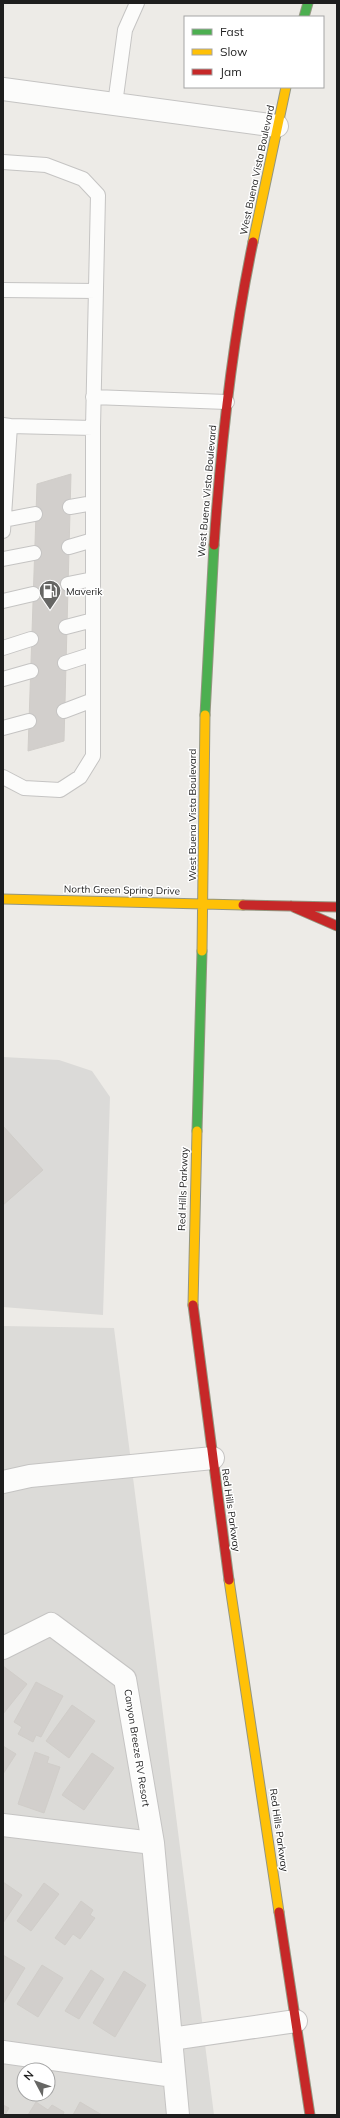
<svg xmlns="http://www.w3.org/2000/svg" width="340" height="2118" font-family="Mulish,sans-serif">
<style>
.residential{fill:#dcdbd8;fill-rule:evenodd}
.religious{fill:#dbdad8}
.building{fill:#d2cfcc;stroke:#d0cdc9}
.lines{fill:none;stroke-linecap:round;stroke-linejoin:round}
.lane-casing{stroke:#c5c4c3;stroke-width:16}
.street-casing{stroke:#c5c4c3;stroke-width:24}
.fast-casing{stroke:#949680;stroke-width:11}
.slow-casing{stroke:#949680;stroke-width:11}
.jam-casing{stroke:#949680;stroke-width:11}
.lane{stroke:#fcfcfb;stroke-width:14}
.street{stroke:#fcfcfb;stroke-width:22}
.fast{stroke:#4caf50;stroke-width:9}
.slow{stroke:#ffc107;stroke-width:9}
.jam{stroke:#c62828;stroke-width:9}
.labels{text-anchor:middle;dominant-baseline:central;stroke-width:3;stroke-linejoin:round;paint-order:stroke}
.street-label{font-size:10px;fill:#1e1e1e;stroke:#fff}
.poi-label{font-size:10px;fill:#1e1e1e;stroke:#fff;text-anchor:start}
</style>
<rect width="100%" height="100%" fill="#edebe7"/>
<path class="residential" d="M3 1326 114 1328 214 2115H3ZM24 2070H48V2094H24Z"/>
<path class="religious" d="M3 1057 59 1060 92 1071 110 1097 103 1315 3 1307Z"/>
<path class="building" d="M71 474 64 741 28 751 37 484Z
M3 1126 43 1170 3 1205Z
M3 1666 27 1684 3 1714Z
M36 1682 63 1696 41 1737 36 1735 33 1742 18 1734 22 1727 14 1722Z
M72 1705 95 1721 69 1758 46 1741Z
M3 1746 16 1754 3 1774Z
M35 1752 49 1757 47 1763 60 1767 44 1813 18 1804Z
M92 1753 114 1768 84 1810 62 1795Z
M3 1882 22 1895 3 1923Z
M44 1883 59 1894 31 1931 17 1921Z
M81 1901 93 1910 90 1915 95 1918 80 1939 73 1934 65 1945 55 1938Z
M3 1955 25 1968 3 2004Z
M42 1965 63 1978 38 2017 17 2004Z
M91 1970 104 1979 79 2019 65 2011Z
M124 1971 146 1985 115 2037 93 2023Z
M36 2102 48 2110 52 2105 64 2112 63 2115H28Z
M80 2102 102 2115H73Z
M3 2105 9 2108 5 2115H3Z"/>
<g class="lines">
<g class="lane-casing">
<path id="lane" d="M115 104 125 30 137 3
M3 162 46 165 83 179 98 195 93 428 10 426
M3 290 96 291
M93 397 227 402
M3 425 10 426 3 531
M70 507 93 503
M4 520 35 514
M69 547 93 540
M3 559 34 553
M68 584 93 579
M3 601 33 594
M66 627 93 620
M3 648 31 639
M65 663 93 654
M3 679 31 671
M64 711 93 700
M3 728 29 721
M3 777 24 788 60 790 80 777 93 756V428"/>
</g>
<g class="street-casing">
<path id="street" d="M3 89 277 126
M3 1482 30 1476 213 1458
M3 1648 51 1624 125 1679 153 1843 178 2115
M3 1825 153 1843
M171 2039 296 2021
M3 2052 174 2076"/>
</g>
<g class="fast-casing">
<path id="fast" d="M304 17 308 3
M205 715 214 545
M197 1131 202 951"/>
</g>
<g class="slow-casing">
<path id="slow" d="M253 242 286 87
M3 899 243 905
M202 951 205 715
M193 1305 197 1131
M229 1580 279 1912"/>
</g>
<g class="jam-casing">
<path id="jam" d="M214 545C221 443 232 342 253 242
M243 905 337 907
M291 906 337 926
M193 1305 229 1580
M279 1912 310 2115"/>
</g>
<use href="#lane" class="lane"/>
<use href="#street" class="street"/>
<use href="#fast" class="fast"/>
<use href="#slow" class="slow"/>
<use href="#jam" class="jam"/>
</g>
<defs>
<g id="fuel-pin" transform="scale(1.15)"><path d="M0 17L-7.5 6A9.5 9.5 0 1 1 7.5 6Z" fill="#666664" stroke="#fff"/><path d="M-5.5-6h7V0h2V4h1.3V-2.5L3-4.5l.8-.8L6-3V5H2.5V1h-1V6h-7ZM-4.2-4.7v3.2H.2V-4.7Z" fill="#fff"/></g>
</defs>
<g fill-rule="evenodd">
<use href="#fuel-pin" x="50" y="591"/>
</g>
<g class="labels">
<g class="street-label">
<text transform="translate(257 170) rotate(-78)">West Buena Vista Boulevard</text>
<text transform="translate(207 491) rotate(-85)">West Buena Vista Boulevard</text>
<text transform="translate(192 815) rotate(-90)">West Buena Vista Boulevard</text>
<text transform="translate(122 890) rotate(1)">North Green Spring Drive</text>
<text transform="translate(183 1189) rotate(-88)">Red Hills Parkway</text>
<text transform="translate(231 1510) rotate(82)">Red Hills Parkway</text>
<text transform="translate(137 1748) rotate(81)">Canyon Breeze RV Resort</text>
<text transform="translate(279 1830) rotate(82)">Red Hills Parkway</text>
</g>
<g class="poi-label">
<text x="66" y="591">Maverik</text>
</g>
</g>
<rect width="340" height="2118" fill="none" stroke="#1e1e1e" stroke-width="8"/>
<rect x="184" y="16" width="140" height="72" fill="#ffffff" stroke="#a5a5a5"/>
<rect x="192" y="29" width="20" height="6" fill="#4caf50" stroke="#a5a5a5"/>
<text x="220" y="36" font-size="12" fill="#1e1e1e">Fast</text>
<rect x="192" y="49" width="20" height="6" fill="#ffc107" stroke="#a5a5a5"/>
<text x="220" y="56" font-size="12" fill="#1e1e1e">Slow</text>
<rect x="192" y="69" width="20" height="6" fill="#c62828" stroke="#a5a5a5"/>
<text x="220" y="76" font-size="12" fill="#1e1e1e">Jam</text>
<g transform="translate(36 2082) rotate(311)"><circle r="19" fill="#ffffff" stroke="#a5a5a5"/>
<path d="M0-3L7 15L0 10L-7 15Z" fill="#666664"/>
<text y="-6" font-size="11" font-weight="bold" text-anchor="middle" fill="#1e1e1e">N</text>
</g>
</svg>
